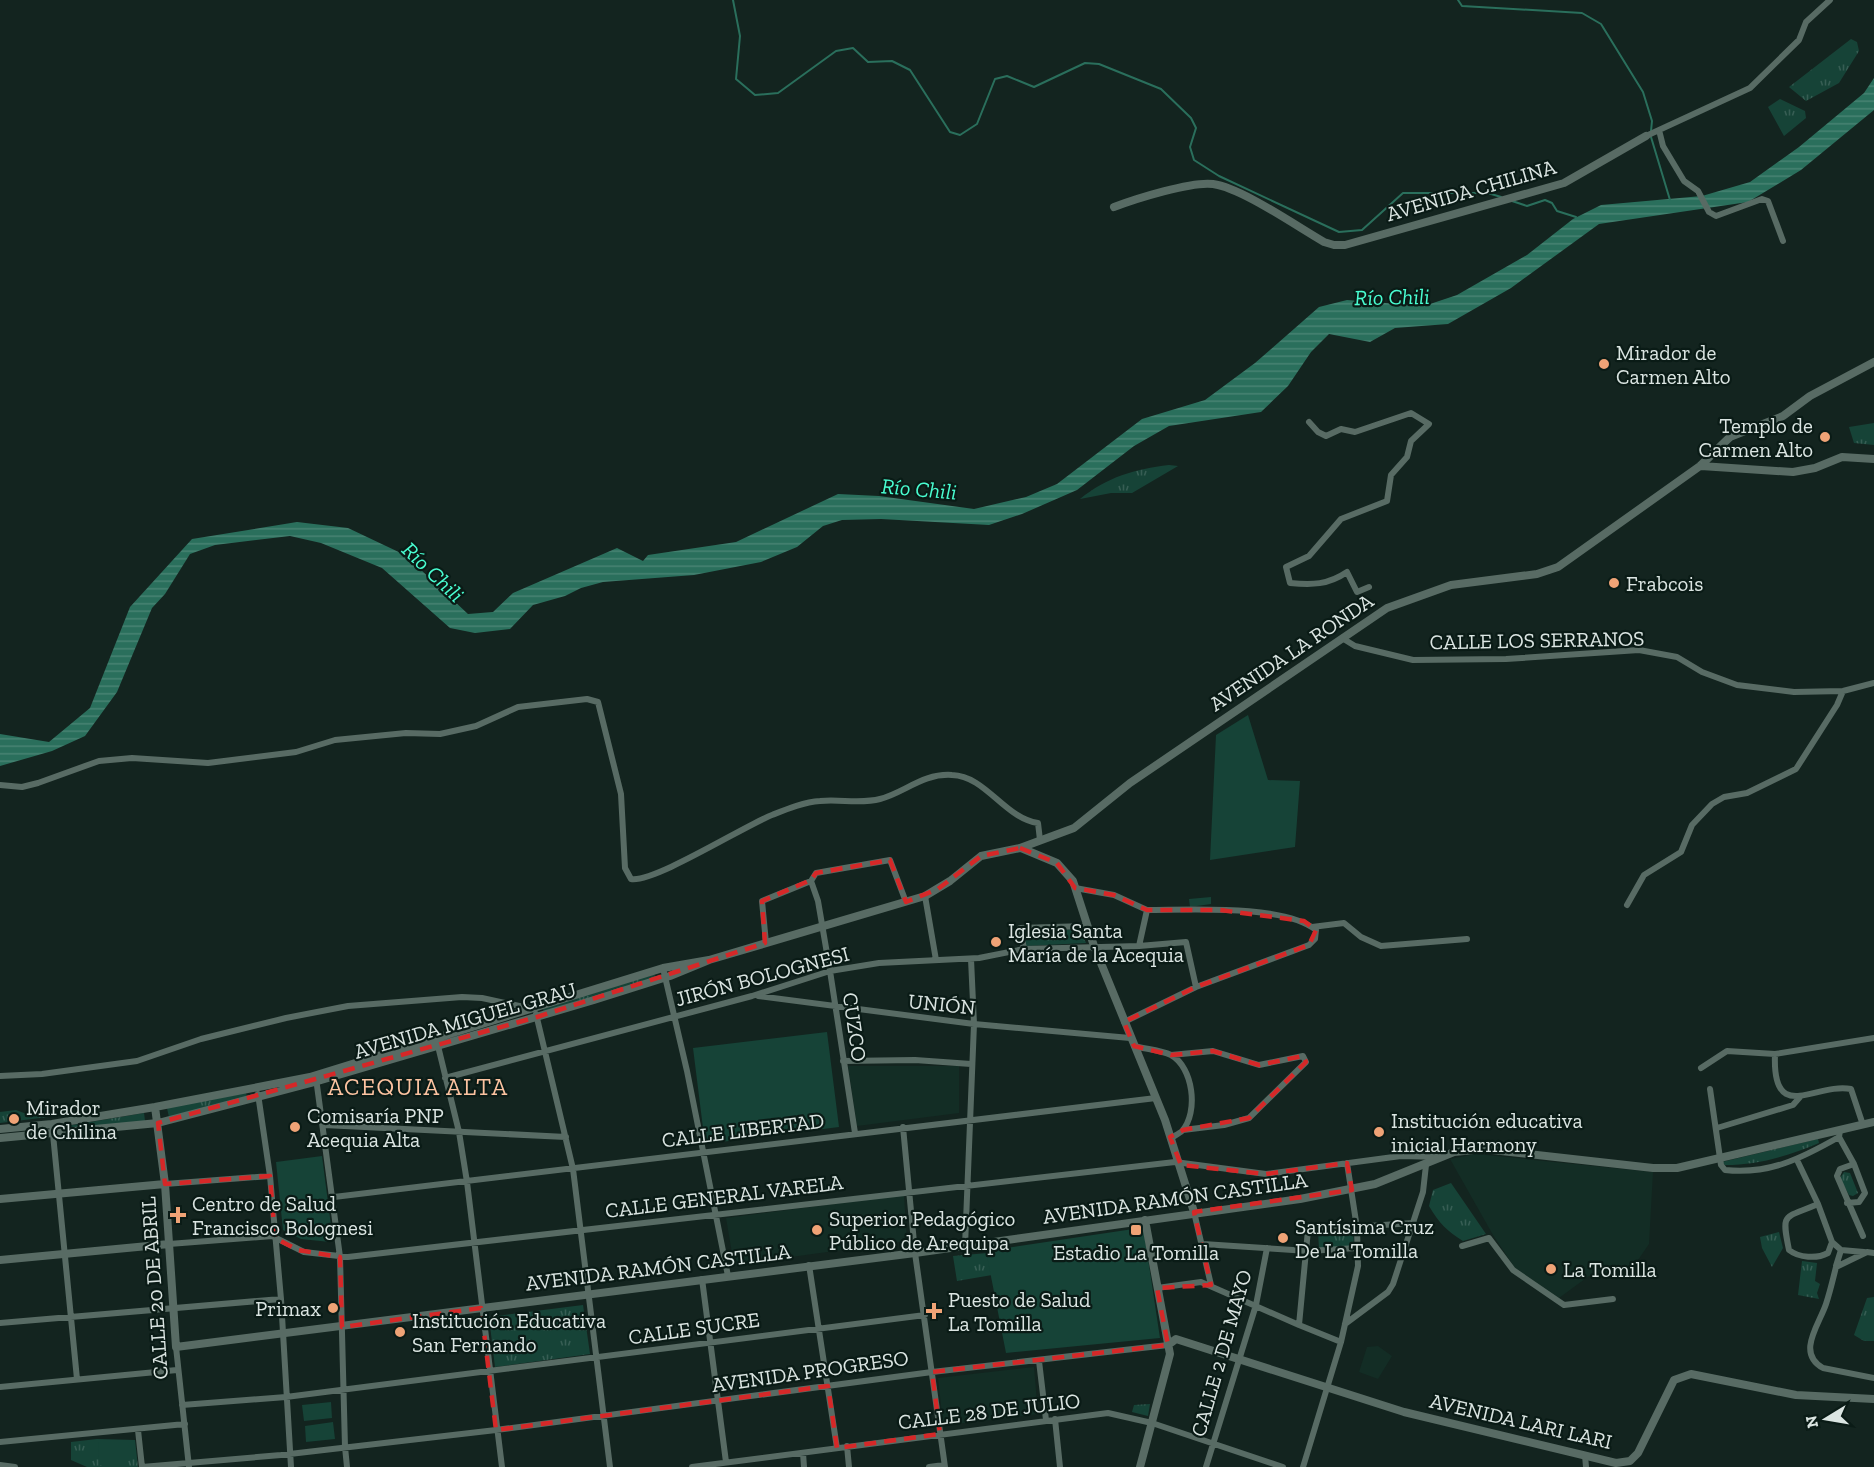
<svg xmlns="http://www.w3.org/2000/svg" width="1874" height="1467" font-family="'Zilla Slab',serif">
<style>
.built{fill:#132d25}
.grass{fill:url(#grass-tufts)}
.pitch{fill:#164337}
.water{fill:url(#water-rules)}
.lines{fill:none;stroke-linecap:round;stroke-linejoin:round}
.stream{stroke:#2a6f5c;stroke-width:2}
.street{stroke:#586b64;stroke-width:6}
.secondary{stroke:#586b64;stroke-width:8}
.marked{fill:none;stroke:#d62828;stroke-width:4.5;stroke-dasharray:12 8;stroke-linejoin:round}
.poi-dot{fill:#efa376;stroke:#0a1b16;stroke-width:2}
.labels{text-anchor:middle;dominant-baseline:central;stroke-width:4.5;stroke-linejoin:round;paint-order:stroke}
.street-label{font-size:21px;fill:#dbe5e2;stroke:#0a1b16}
.poi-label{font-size:21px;fill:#dbe5e2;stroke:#0a1b16;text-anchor:start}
.water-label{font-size:22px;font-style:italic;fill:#49fdd1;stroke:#0a1b16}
.quarter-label{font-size:24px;letter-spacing:1.5px;fill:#fcc3a1;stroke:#0a1b16}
</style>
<defs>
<pattern id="grass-tufts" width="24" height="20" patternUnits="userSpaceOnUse" patternTransform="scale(1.5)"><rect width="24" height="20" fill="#164337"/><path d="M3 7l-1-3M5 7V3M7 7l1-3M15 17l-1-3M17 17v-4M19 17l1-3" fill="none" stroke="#375e54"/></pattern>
<pattern id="water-rules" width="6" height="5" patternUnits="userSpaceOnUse" patternTransform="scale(1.5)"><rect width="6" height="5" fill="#2a6f5c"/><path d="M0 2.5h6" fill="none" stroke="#488373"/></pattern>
</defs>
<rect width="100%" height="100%" fill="#13241f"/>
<path class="built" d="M848 1066H959V1113L857 1126Z
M1476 1154 1653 1172 1649 1244 1634 1266 1589 1276 1559 1298 1515 1268 1493 1235 1450 1159Z
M904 1195 907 1241 734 1265 726 1218Z
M1378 1346 1392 1356 1378 1379 1359 1372 1367 1347Z
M1034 1367 1038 1414 947 1425 943 1423 938 1378Z"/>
<path class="grass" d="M1851 39 1857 42 1859 51 1839 83 1806 101 1789 87Z
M1780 99 1805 111 1806 118 1784 136 1768 107Z
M1874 423V445L1854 443 1849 427Z
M1169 465 1178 466 1132 493H1111L1080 499C1107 477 1135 469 1169 465Z
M1080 929 1086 943 1026 946 1023 932Z
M654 974 656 978 544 1013 543 1009Z
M246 1093 247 1097 169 1117 167 1108Z
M47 1106 48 1117 0 1123V1112L16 1110 29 1115Z
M144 1113 145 1121 61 1129V1127Z
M1818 1139 1819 1143C1788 1156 1758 1165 1725 1165L1722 1162Z
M1844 1172 1850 1173 1858 1193 1853 1196 1849 1195 1840 1178Z
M1451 1183 1486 1234 1463 1241C1447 1231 1439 1223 1429 1206L1433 1190Z
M1353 1230 1354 1246 1319 1248 1318 1232Z
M1779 1232 1783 1248 1772 1267 1762 1248 1760 1237Z
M988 1253 992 1275 957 1281 953 1256Z
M1802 1261 1817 1263 1815 1281 1820 1284 1817 1293 1819 1299 1798 1295Z
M1874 1297V1341H1864L1854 1335 1867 1298Z
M583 1305 590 1354 495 1367 489 1317Z
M1150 1404 1148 1416 1132 1412 1134 1405Z
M97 1439 135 1440 138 1467H87L71 1460V1442Z"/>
<path class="pitch" d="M1248 715 1268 780 1300 781 1295 847 1210 860 1216 735Z
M1211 897V904L1190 907 1189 899Z
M827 1032 839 1127 705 1144 693 1048Z
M322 1156 333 1241 330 1242 301 1239 283 1230 276 1162Z
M1140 1228 1144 1232 1160 1338 1006 1353 986 1251Z
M331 1402 332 1418 304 1421 302 1405Z
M333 1422 335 1439 306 1442 305 1426Z
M98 1442H128V1465H99Z"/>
<path class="water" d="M1874 78V110L1801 170 1748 202 1599 224 1511 288 1448 324 1395 328 1370 342 1329 334 1311 352 1288 386 1261 412 1169 426 1134 446 1077 490 1022 514 989 525 881 519 842 520 823 526 797 547 761 562 694 575 603 582 581 588 565 596 533 605 510 629 475 633 450 628 382 568 321 543 290 536 215 545 190 554 165 594 152 608 117 692 85 736 52 751 0 766V734L49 742 90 708 130 607 192 539 297 522 348 528 405 555 468 614 493 612 513 593 617 548 643 561 648 555 736 542 838 494 879 496 974 509 1026 497 1057 484 1142 419 1205 400 1255 363 1319 307 1347 300 1424 306 1457 295 1527 255 1573 219 1601 205 1702 196 1750 182 1799 147 1864 93Z"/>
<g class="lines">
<path class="stream" d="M733 0 740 36 736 79 755 95 778 93 836 51 853 48 868 62 892 61 910 70 950 132 960 135 977 124 995 79 1007 76 1034 87 1085 63 1099 64 1161 89 1191 118 1196 128 1190 147 1194 160 1219 176 1339 232 1362 230 1403 193H1488L1501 197
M1458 0 1462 6 1582 13 1601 24 1643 92 1652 121 1651 131
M1651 137 1670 200
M1512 201 1527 206 1545 200 1552 203 1557 211 1576 217"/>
<path class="street" d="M1659 130 1663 146 1684 181 1698 191 1709 212 1716 216 1762 199 1768 201 1783 241
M1646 136 1750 88 1799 40 1806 22 1830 0
M1309 422 1318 432 1326 436 1341 429 1355 432 1411 413 1429 424 1411 441 1407 457 1391 475 1387 501 1341 519 1309 556 1286 567 1290 583C1312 585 1328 585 1347 572L1357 592 1369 587
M1342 638 1355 646 1413 660 1506 659 1639 650 1677 657 1702 672 1737 685 1794 692 1843 691 1874 683
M0 785 22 787 38 783 99 761 132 758 208 763 296 752 335 740 406 733 440 734 476 726 518 707 587 699 598 702 621 794 625 868 631 879C654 883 744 826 772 815 787 809 804 802 820 801 839 799 862 804 880 799 904 793 923 773 952 775 986 776 1004 818 1038 823L1040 840
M1075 888 1114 895 1147 910
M925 896 936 960
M1627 905 1644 875 1681 852 1692 825 1712 804 1724 797 1747 793 1796 769 1837 705 1843 691
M1312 927 1344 923 1361 937 1381 946 1467 939
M766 943 762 901 811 881
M1139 946 1186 942 1196 987
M1024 949 1020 928 1086 926
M663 968 687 1071 728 1276
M758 996 974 1024 1130 1038
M536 1014 573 1169 610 1467
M437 1042 459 1132 467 1182 502 1467
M1134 1046C1145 1049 1161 1050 1171 1055 1193 1067 1199 1112 1182 1131 1180 1133 1174 1136 1171 1138
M1775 1054C1772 1126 1816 1082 1851 1089L1863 1125
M1171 1055 1213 1051 1259 1065 1303 1056 1306 1062 1249 1118 1224 1125 1183 1130
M843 1061 915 1060 971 1064
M1701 1068 1727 1051 1775 1054 1874 1038
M0 1076 42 1074 137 1061 201 1039 286 1018 348 1006 462 997 482 998 529 1008
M316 1078 340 1257 345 1447 347 1467
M445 1078 752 996 830 971 879 963 979 958 1024 949 1139 946 1147 910C1190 910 1283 904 1316 930L1315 939 1309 945 1196 987 1124 1022
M1710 1089 1721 1165 1725 1170C1769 1175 1802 1158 1839 1137L1840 1130
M258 1094 270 1176 281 1299 291 1467
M52 1124 77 1379
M324 1125 566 1137
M903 1127 915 1253 945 1467
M1717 1128 1793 1105 1800 1097
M855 1133 830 971 818 901 811 881 816 873 890 860 906 902
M1839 1137 1854 1164
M1797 1160 1818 1204 1832 1242 1841 1250
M165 1184 270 1176
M334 1197 1156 1098
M1847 1203 1859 1202 1865 1193 1854 1164 1840 1169 1837 1176 1863 1236
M1818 1204C1784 1219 1781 1211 1789 1250 1799 1258 1817 1259 1828 1253L1832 1242
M1194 1212 1211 1285
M169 1244 272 1236 304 1252 348 1257 1175 1162 1266 1174 1401 1156 1440 1157
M1203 1244 1308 1251 1357 1248
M965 1246 974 1024 971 959
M1462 1246 1489 1238 1513 1270 1564 1305 1613 1299
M1874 1253 1867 1252 1836 1267C1833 1279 1830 1292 1826 1304 1819 1325 1796 1353 1823 1368L1874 1378
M809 1265 837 1448
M1836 1266 1841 1250 1864 1252
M702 1279 726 1462
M1157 1288 1201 1282 1299 1325
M0 1323 281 1299
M1345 1324 1388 1292 1393 1284 1423 1192 1426 1165
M1341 1342 1299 1325 1308 1230 1413 1223
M176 1347 189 1467
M1039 1361 1046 1420
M0 1387 177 1370
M182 1405 286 1397 925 1315
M1055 1419 1060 1467
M138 1430 142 1467
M0 1442 185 1424
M847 1446 849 1467
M803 1453 804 1467
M1585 1455 1586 1467
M0 1465 15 1467
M142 1467 281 1455 496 1430 932 1372 1168 1345
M692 1467 1108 1413 1152 1423 1283 1467
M929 1467 944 1465
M1206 1467 1256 1305 1267 1248
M1303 1467 1341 1342 1358 1266 1357 1228 1347 1163"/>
<path class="secondary" d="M1114 207C1135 199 1192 181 1213 184 1242 188 1296 226 1324 242L1334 245H1345L1564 183 1646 136
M1701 466 1793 472 1815 468 1842 457 1874 459
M1021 848 1057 863 1073 881 1094 946 1165 1120 1194 1212
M155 1107 165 1184 176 1347 915 1253 1300 1199 1375 1184 1454 1152 1483 1149 1653 1168H1677L1874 1122
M0 1129 52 1124 155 1107 310 1077 663 968 709 960
M0 1138 158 1123 311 1083 594 1000 670 976 709 960 925 896 950 881 981 856 1020 848 1074 828 1130 783 1387 608 1451 585 1537 574 1558 567 1700 466 1730 437 1783 416 1810 396 1874 362
M0 1199 165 1184
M0 1260 169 1244
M1168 1345 1176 1339 1404 1412 1616 1463 1630 1461 1638 1453 1674 1380 1691 1374 1796 1395 1874 1399
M1140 1467 1170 1354 1145 1220"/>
</g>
<path class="marked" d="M1020 848 1057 863 1075 888 1114 895 1147 910H1220L1304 921 1316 930 1309 945 1196 987 1124 1022 1134 1046 1171 1055 1213 1051 1259 1065 1303 1056 1306 1062 1249 1118 1183 1130 1170 1137 1181 1165 1266 1174 1347 1163 1352 1190 1194 1212 1211 1285 1157 1288 1168 1345 932 1372 940 1434 837 1448 828 1386 496 1430 481 1308 342 1327 340 1257 298 1250 275 1238 270 1176 165 1184 158 1123 537 1017 765 943 762 901 811 880 816 873 890 860 906 902 938 889 981 856Z"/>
<g class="poi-dot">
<circle cx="1604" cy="364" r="6"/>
<circle cx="1825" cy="437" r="6"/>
<circle cx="1614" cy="583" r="6"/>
<circle cx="996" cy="942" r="6"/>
<circle cx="14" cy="1119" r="6"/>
<circle cx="295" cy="1127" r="6"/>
<circle cx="1379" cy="1132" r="6"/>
<path d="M175 1206h6v6h6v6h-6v6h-6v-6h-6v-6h6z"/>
<circle cx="817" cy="1230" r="6"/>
<rect x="1130" y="1224" width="12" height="12" rx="3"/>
<circle cx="1283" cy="1238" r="6"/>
<circle cx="1551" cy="1269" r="6"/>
<circle cx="333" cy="1308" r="6"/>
<path d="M931 1302h6v6h6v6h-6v6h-6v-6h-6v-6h6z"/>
<circle cx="400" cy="1332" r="6"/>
</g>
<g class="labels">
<g class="street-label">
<text transform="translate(1471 190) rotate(-16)">AVENIDA CHILINA</text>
<text transform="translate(1537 640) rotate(-1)">CALLE LOS SERRANOS</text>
<text transform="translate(1291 652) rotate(-34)">AVENIDA LA RONDA</text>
<text transform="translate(762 976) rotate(-15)">JIRÓN BOLOGNESI</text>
<text transform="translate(942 1004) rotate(6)">UNIÓN</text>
<text transform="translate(465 1020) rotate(-16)">AVENIDA MIGUEL GRAU</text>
<text transform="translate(855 1027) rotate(82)">CUZCO</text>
<text transform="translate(743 1130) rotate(-7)">CALLE LIBERTAD</text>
<text transform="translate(724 1196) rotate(-7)">CALLE GENERAL VARELA</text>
<text transform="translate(1175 1198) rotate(-8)">AVENIDA RAMÓN CASTILLA</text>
<text transform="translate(658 1267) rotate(-7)">AVENIDA RAMÓN CASTILLA</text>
<text transform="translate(154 1288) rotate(-94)">CALLE 20 DE ABRIL</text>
<text transform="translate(694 1328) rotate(-8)">CALLE SUCRE</text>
<text transform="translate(1221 1353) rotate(-74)">CALLE 2 DE MAYO</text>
<text transform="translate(810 1371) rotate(-8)">AVENIDA PROGRESO</text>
<text transform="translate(989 1411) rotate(-7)">CALLE 28 DE JULIO</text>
<text transform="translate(1521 1421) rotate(13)">AVENIDA LARI LARI</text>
</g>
<g class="poi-label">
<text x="1616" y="352">Mirador de<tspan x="1616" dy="24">Carmen Alto</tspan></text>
<text x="1813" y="425" text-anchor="end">Templo de<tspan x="1813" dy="24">Carmen Alto</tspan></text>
<text x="1626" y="583">Frabcois</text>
<text x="1008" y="930">Iglesia Santa<tspan x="1008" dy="24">María de la Acequia</tspan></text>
<text x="26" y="1107">Mirador<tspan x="26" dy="24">de Chilina</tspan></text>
<text x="307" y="1115">Comisaría PNP<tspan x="307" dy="24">Acequia Alta</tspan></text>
<text x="1391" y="1120">Institución educativa<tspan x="1391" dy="24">inicial Harmony</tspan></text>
<text x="192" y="1203">Centro de Salud<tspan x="192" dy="24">Francisco Bolognesi</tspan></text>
<text x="829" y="1218">Superior Pedagógico<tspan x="829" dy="24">Público de Arequipa</tspan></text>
<text x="1295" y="1226">Santísima Cruz<tspan x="1295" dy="24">De La Tomilla</tspan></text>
<text x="1136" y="1252" text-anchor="middle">Estadio La Tomilla</text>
<text x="1563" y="1269">La Tomilla</text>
<text x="948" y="1299">Puesto de Salud<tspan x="948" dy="24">La Tomilla</tspan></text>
<text x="321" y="1308" text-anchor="end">Primax</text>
<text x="412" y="1320">Institución Educativa<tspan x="412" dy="24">San Fernando</tspan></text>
</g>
<g class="water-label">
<text transform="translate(1392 297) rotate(-1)">Río Chili</text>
<text transform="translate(919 489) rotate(5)">Río Chili</text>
<text transform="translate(433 572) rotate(44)">Río Chili</text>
</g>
<g class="quarter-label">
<text x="418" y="1086">ACEQUIA ALTA</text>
</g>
</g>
<g transform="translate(1826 1419) rotate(259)" stroke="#0a1b16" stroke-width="4.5" paint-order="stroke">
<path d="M0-4.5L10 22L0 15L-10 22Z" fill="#dbe5e2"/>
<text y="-9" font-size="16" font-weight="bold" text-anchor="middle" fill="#dbe5e2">N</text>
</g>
</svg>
